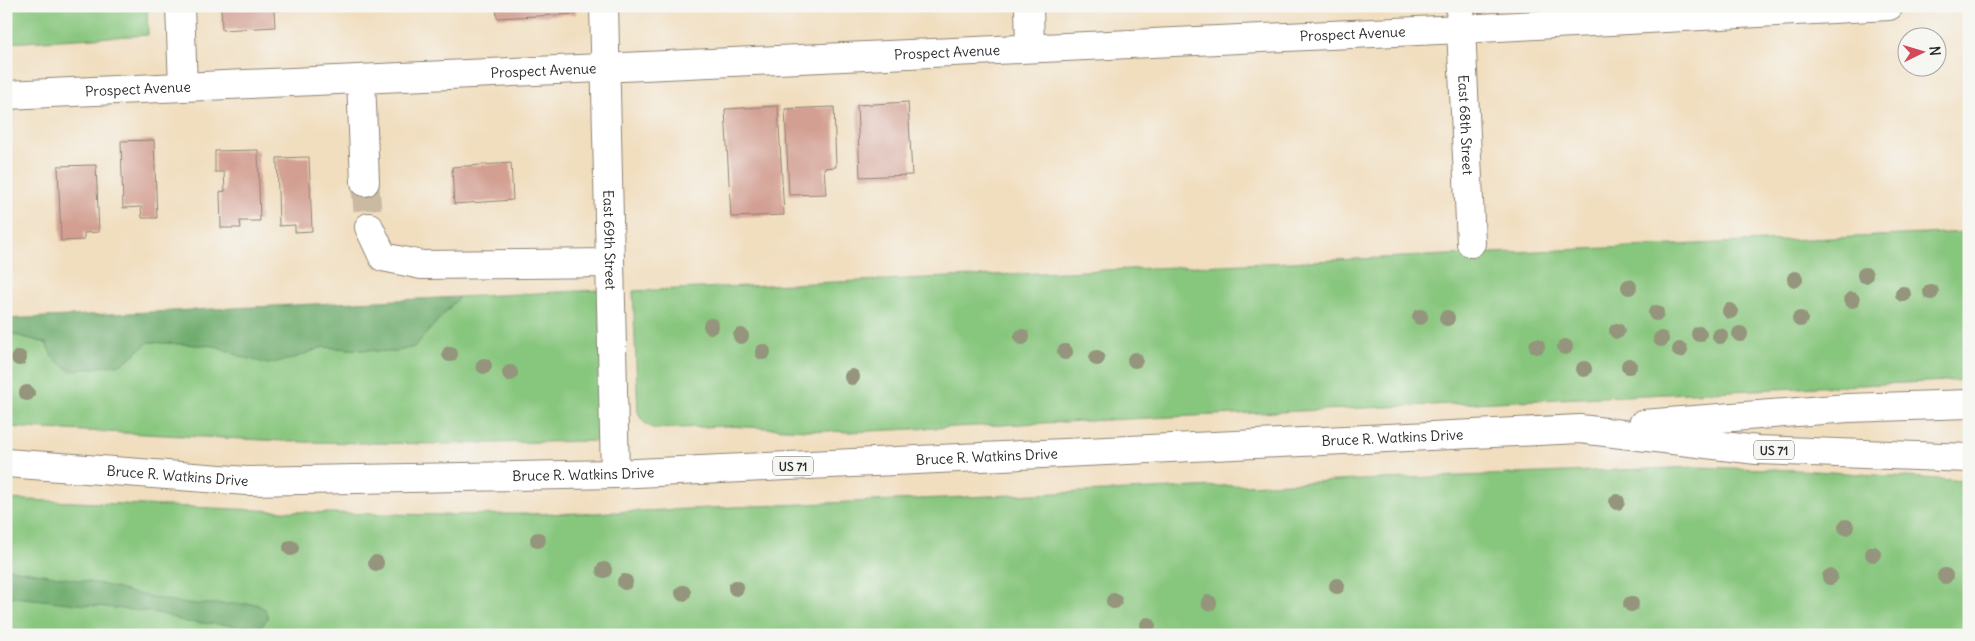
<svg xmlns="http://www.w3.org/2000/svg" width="1975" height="641" font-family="Delius,sans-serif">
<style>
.green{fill:#87c67d;stroke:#597854}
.forest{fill:#6dab6c;stroke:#4c6b4c}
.building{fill:#d39f92}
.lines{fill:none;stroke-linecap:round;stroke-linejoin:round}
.minor-tunnel{stroke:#c9baa1;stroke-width:28;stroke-dasharray:28 14;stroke-linecap:butt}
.minor-casing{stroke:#8e8475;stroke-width:30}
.major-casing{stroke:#8e8475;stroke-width:30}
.highway-casing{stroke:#8e8475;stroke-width:30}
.minor{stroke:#fff;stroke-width:28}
.major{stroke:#fff;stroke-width:28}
.highway{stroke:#fff;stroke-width:28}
.tree{fill:#94957b}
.labels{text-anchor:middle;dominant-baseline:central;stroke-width:5;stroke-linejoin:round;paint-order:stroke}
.shield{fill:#f6f6f2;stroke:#686867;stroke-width:1}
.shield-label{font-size:12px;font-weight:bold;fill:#2b2b2b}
.street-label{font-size:14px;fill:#2b2b2b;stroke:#f6f6f2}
</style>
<rect width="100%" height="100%" fill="#f6f6f2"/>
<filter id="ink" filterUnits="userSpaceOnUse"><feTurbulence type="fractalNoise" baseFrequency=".02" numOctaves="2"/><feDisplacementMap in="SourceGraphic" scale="10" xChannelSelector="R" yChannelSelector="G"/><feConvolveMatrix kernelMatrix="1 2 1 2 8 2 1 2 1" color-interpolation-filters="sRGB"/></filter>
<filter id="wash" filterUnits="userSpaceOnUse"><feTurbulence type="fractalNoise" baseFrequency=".0096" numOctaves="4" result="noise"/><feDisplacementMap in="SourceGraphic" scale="20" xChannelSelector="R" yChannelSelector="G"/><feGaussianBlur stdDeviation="1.12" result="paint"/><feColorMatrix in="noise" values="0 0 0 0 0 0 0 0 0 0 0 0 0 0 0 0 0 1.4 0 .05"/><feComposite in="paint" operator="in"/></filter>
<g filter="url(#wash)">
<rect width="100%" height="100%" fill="#f1debf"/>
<path class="green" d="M6 6H147L148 35 6 43Z
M1969 232V380L848 432 726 426 655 429C646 425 642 422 638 412L633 291Z
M599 290 603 424 600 436 596 441 441 444 302 442 6 427V337L12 334 46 343 53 358 122 364 149 342 216 346 242 357 291 359 323 347 393 352 414 347 459 297Z
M1697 467 1799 470 1969 481V635H6V499L327 513 447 515 595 513 1383 479Z"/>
<path class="forest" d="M459 297 414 347 393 352 323 347 291 359 268 364 242 357 216 346 149 342 122 364 70 371 53 358 46 343 12 334 6 337V319Z
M6 568 101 584 133 593 186 604H256L265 609 268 618 261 627 186 622 159 613 6 596Z"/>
<g id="blocks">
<path class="building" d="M221 6H325V8L274 10 275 27 222 30Z
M496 6H576V14L497 18Z
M641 6H687V8L641 10Z
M908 102 912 175 860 177 857 105Z
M778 106 784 215 731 217 725 109Z
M834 107 836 167 824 168 826 194 789 195 785 109Z
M154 140 157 218H142L141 207 123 208 121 141Z
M258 150 260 221H240L241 228H221L220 192 225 191 224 172H215V151Z
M309 157 312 231 295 232V225L279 226 277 158Z
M511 163 513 200 454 204 452 167Z
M96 165 99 232 84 233V240L61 241 58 166Z"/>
</g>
</g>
<g filter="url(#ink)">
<use href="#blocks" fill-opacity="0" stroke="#8e8475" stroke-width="1"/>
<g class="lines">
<path class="minor-tunnel" d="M365 182 369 227"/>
<g class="minor-casing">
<g id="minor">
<path d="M180 6 183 87"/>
<path id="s1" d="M604 6 615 474"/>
<path d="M1029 6 1030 48"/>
<path id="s2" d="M1460 6 1471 243"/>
<path d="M361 79 365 182"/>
<path d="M369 227 383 257 422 265 610 263"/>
</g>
</g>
<g class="major-casing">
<g id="major">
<path id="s3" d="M6 95 1461 29 1889 6"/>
</g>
</g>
<g class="highway-casing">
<g id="highway">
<path d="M1643 424 1848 408 1969 404"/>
<path id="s4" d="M6 463 247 481 615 474 1580 429 1757 450 1969 458"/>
</g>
</g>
<use href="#minor" class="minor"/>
<use href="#major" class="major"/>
<use href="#highway" class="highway"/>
</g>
<g class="tree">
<circle cx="1865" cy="275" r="8"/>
<circle cx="1795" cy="279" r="8"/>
<circle cx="1629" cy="287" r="8"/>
<circle cx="1931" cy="292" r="8"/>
<circle cx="1903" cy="294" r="8"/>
<circle cx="1852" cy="300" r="8"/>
<circle cx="1730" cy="311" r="8"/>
<circle cx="1656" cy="313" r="8"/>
<circle cx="1420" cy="317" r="8"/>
<circle cx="1447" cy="318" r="8"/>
<circle cx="1800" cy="319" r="8"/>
<circle cx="711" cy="326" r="8"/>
<circle cx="1617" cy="331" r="8"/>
<circle cx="1699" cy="334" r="8"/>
<circle cx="1740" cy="334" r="8"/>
<circle cx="741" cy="336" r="8"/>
<circle cx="1720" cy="336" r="8"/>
<circle cx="1022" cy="337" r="8"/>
<circle cx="1661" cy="339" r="8"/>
<circle cx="1537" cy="346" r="8"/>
<circle cx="1565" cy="347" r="8"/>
<circle cx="1680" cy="350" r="8"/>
<circle cx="763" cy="352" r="8"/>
<circle cx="1065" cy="352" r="8"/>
<circle cx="450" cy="354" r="8"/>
<circle cx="19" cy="358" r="8"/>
<circle cx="1097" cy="358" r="8"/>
<circle cx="1135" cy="360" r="8"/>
<circle cx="484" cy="366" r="8"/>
<circle cx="1629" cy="366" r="8"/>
<circle cx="1584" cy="369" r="8"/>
<circle cx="510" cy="373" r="8"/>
<circle cx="852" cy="377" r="8"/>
<circle cx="27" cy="393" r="8"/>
<circle cx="1617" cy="502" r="8"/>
<circle cx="1846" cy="527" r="8"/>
<circle cx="538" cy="540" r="8"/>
<circle cx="291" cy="548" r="8"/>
<circle cx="1873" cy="554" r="8"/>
<circle cx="376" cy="563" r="8"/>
<circle cx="604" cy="570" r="8"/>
<circle cx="1945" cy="576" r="8"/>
<circle cx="1830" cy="577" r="8"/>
<circle cx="625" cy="582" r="8"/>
<circle cx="1337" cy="586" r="8"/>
<circle cx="736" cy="588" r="8"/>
<circle cx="683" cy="593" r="8"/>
<circle cx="1114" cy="601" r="8"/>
<circle cx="1209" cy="603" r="8"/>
<circle cx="1631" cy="604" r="8"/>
<circle cx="1148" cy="625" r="8"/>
</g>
</g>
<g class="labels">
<g class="shield">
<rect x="1754" y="440.5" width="40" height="19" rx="4"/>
<rect x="773" y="456.5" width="40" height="19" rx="4"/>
</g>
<g class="shield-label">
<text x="1774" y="450">US 71</text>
<text x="793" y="466">US 71</text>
</g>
<g class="street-label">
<text stroke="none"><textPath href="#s3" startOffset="1348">Prospect Avenue</textPath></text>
<text stroke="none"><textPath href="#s3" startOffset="942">Prospect Avenue</textPath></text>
<text stroke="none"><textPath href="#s3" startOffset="538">Prospect Avenue</textPath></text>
<text stroke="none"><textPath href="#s3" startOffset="132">Prospect Avenue</textPath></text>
<text stroke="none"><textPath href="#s2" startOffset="119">East 68th Street</textPath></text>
<text stroke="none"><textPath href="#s1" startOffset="234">East 69th Street</textPath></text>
<text stroke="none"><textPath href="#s4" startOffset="1388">Bruce R. Watkins Drive</textPath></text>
<text stroke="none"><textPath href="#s4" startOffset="982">Bruce R. Watkins Drive</textPath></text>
<text stroke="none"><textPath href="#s4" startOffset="578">Bruce R. Watkins Drive</textPath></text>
<text stroke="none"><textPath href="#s4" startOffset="172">Bruce R. Watkins Drive</textPath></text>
</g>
</g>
<rect width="1975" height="641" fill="none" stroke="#f6f6f2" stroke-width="25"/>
<g transform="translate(1922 52) rotate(85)"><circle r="24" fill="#f6f6f2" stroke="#a5a5a2"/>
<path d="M0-4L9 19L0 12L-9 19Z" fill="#d1495b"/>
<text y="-8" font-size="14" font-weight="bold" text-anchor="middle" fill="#2b2b2b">N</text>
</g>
</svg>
